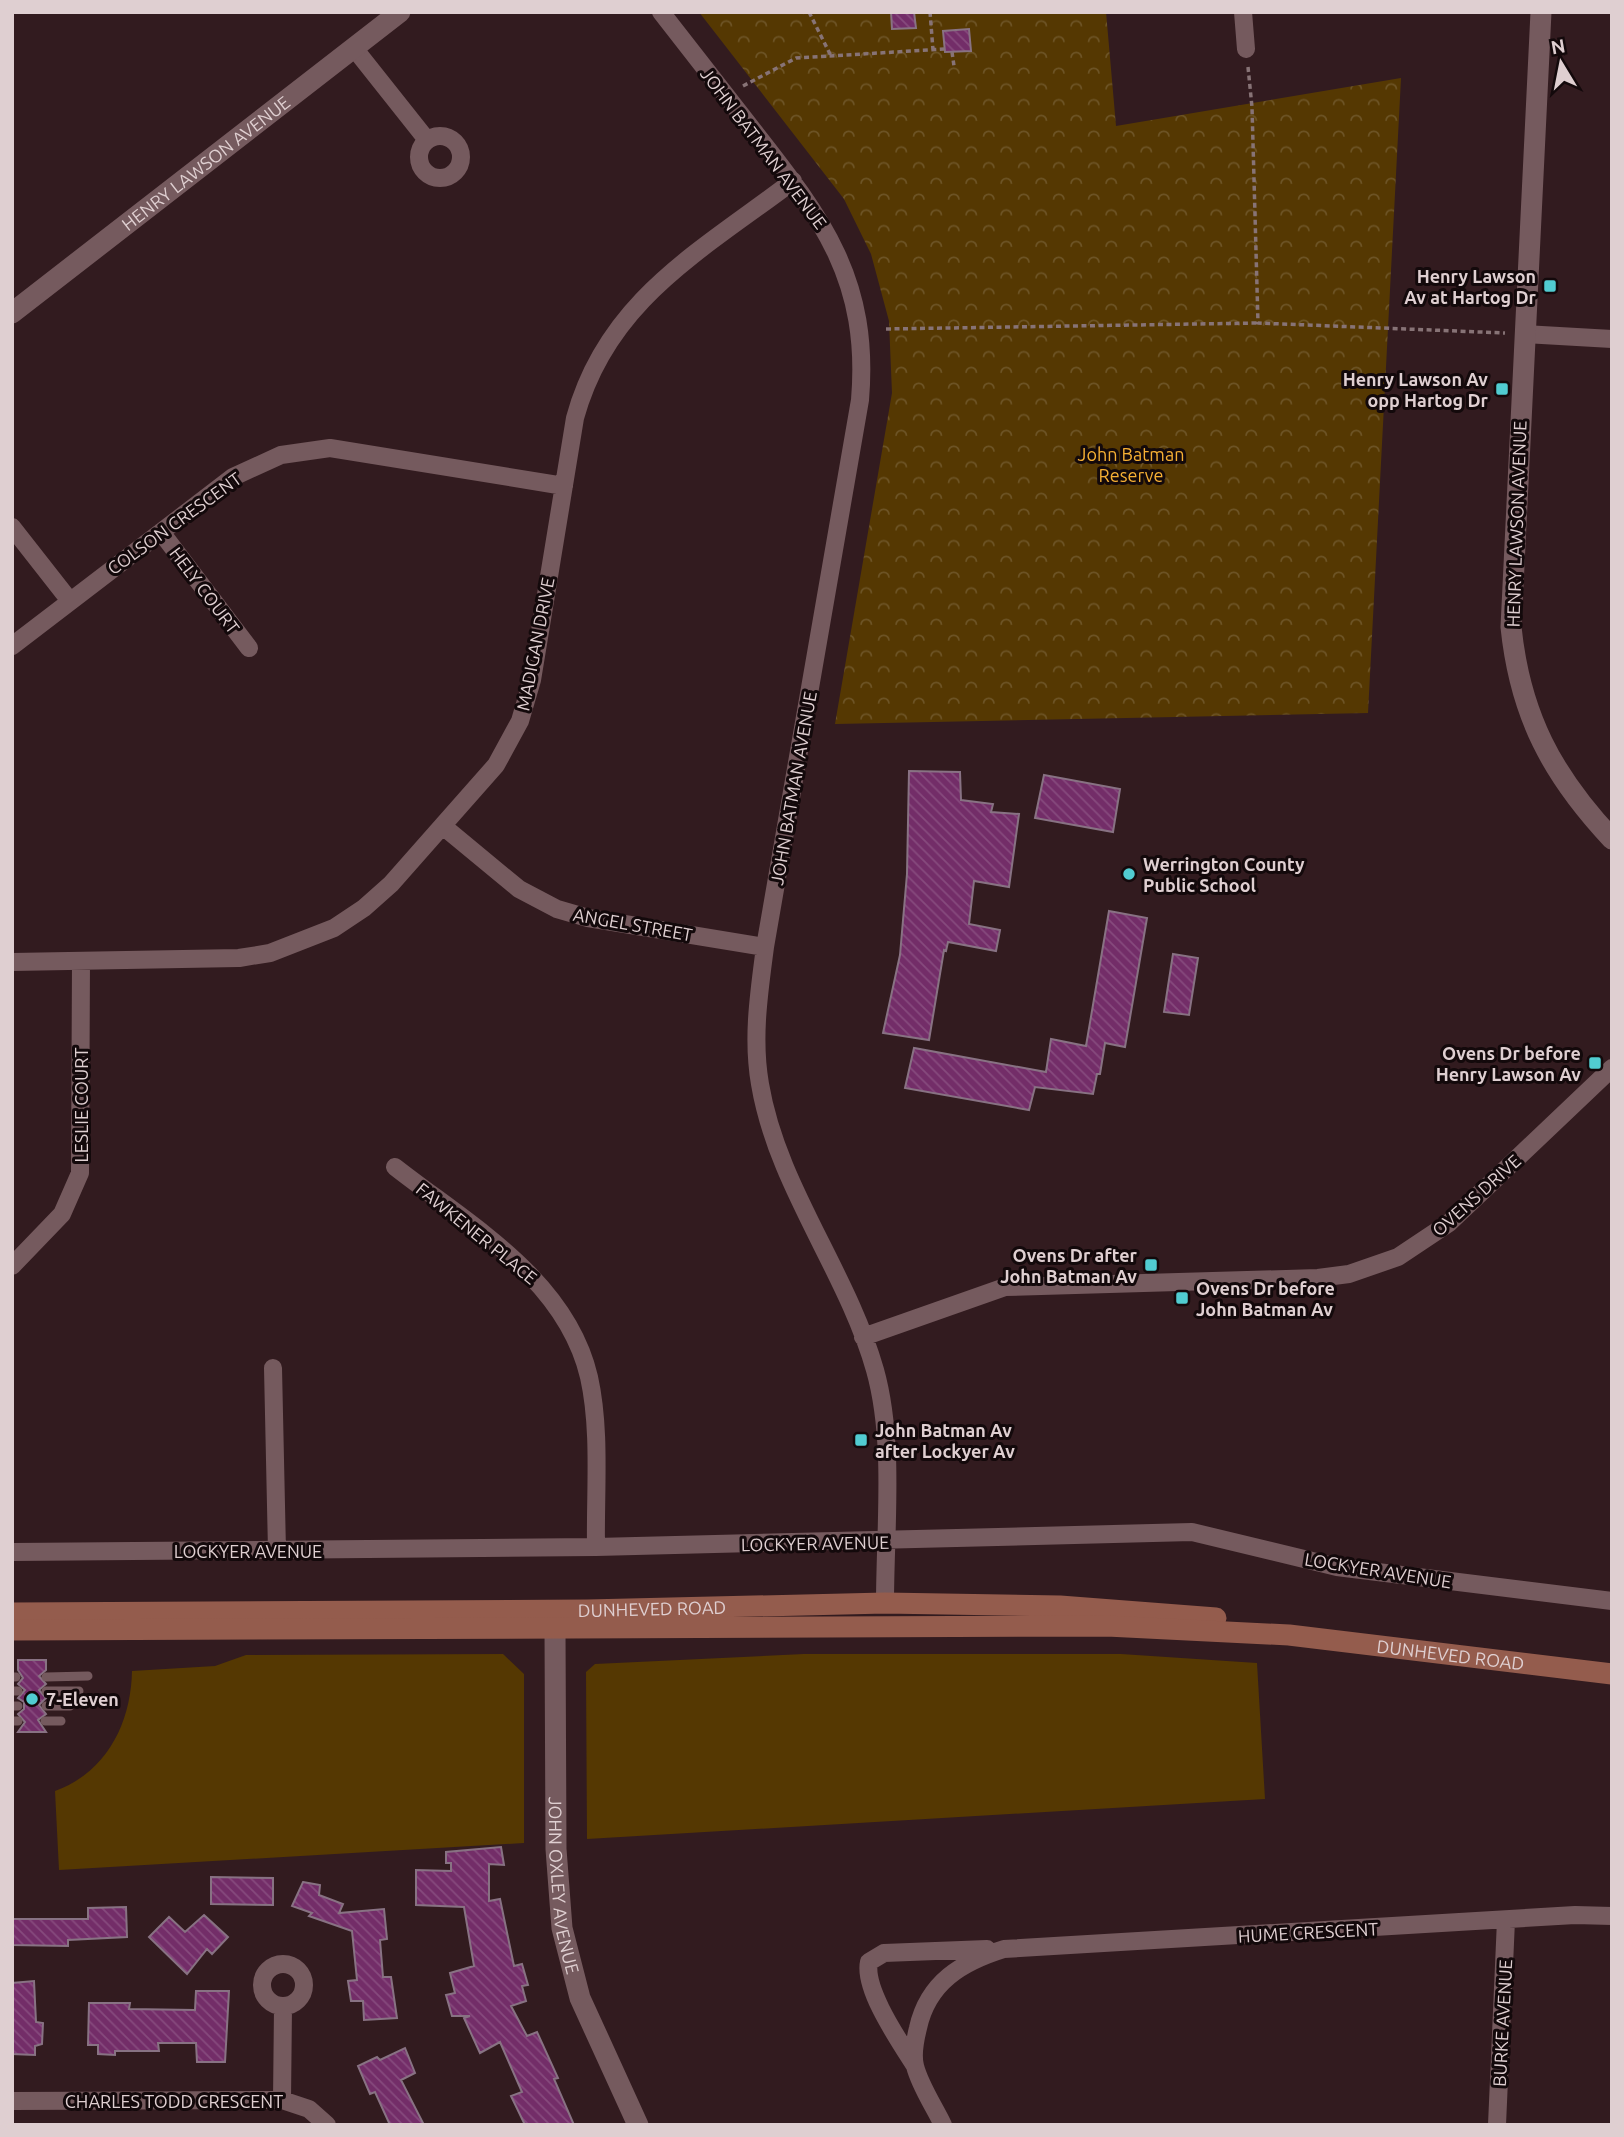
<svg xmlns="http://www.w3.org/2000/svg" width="1624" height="2137" font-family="Ubuntu,sans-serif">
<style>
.grass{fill:#553802}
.forest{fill:url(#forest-crowns)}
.building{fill:url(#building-back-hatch);stroke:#887283;stroke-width:2}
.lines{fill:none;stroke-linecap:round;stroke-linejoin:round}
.path{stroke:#877376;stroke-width:3.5;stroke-dasharray:5 3.5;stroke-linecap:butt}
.service{stroke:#755a5e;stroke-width:9}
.minor{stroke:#755a5e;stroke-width:18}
.tertiary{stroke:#755a5e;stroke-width:21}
.secondary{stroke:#945c4d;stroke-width:21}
.poi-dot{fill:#51ccd1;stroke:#13090b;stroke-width:2.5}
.labels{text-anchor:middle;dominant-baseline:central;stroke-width:6;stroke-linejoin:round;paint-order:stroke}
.street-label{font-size:18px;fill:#dfcfd1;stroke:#13090b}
.poi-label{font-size:18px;font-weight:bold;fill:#dfcfd1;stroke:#13090b;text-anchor:end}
.park-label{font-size:18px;fill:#f7b034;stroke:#13090b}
</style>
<defs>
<pattern id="forest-crowns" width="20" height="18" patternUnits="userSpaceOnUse" patternTransform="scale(1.75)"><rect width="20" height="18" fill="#553802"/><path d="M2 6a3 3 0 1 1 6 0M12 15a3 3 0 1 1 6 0" fill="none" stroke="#6d5426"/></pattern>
<pattern id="building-back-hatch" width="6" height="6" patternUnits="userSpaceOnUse" patternTransform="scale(1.75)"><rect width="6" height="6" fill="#732d68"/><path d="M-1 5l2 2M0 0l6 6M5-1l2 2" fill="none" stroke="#864a7d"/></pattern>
</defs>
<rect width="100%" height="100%" fill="#321b1f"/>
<path class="grass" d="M503 1654 524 1674V1843L59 1870 55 1791C107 1772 131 1723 132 1671L215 1666 246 1655Z
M804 1654H1121L1257 1663 1265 1799 587 1839 586 1672 595 1664Z"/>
<path class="forest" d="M699 12H1106L1116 126 1401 78 1368 713 835 724 892 393 889 321 871 254 844 199Z"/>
<path class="building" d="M891 12H914L916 28 892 29Z
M969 29 971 51 945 52 943 31Z
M909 771 960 772 961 800 993 804 991 812 1019 814 1009 887 974 881 969 924 1000 930 996 951 948 942 946 951 944 950 929 1040 883 1033 900 955 907 874Z
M1044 775 1120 789 1113 832 1035 818Z
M1109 911 1147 918 1125 1047 1105 1043 1100 1074H1097L1093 1094 1035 1087 1029 1110 905 1088 914 1048 1046 1072 1051 1039 1086 1046Z
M1173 954 1198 958 1189 1015 1164 1012Z
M18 1660H46V1670L39 1676 46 1684 39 1690 46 1698 39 1705 46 1714 38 1720 46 1732H18L25 1722 18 1714 24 1709V1702L18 1698 25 1690 18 1684 23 1678 18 1670Z
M501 1847 504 1865 489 1864V1901L500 1899 514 1966 522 1964 528 1985 522 1986 526 2001 511 2006 527 2036 537 2032 558 2078 554 2079 574 2125H525L511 2096 522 2092 500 2042 480 2053 464 2018 470 2016H452L446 1995 455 1993 450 1973 474 1966 464 1907 416 1905V1870L451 1871V1863H446V1852Z
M211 1877 273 1878V1905L211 1904Z
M303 1882 320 1885 319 1895 343 1904 339 1913 384 1909 387 1939 380 1940 383 1977H391L397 2018 364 2020 363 2001H351L348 1981 357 1980 352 1931 309 1916 312 1913 292 1906Z
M126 1907 127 1937 68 1940V1946L12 1945V1919H88V1908Z
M204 1915 228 1937 212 1954 207 1949 187 1974 149 1937 169 1917 185 1932Z
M34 1981 36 2022 43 2023 42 2044 35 2046V2055L12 2054V1983Z
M196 1991H229L225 2062H197L196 2043H158L159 2051H115V2055L98 2054V2045H88L89 2003H130L129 2009 195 2010Z
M405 2048 415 2073 401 2080 424 2125H390L375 2092 370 2094 358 2066 377 2057 380 2060Z"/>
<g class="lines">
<path class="path" d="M809 12 831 56
M930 12 933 50
M802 13 803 12
M952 52 954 66
M1248 67 1252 107 1258 323 1505 333
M743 86 796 58 945 49
M886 329 1258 323"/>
<path class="service" d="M12 1677H16
M46 1677 88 1676
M12 1691H18
M46 1691H79
M12 1706H18
M46 1706H70
M12 1721H18
M45 1721H61"/>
<path class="minor" d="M661 12C692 52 723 91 753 130 823 219 870 281 860 400L765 947C759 993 752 1038 760 1084 777 1186 847 1271 875 1370 895 1441 885 1529 885 1603
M1243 12 1246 49
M354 48 427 140
M419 157a21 21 0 1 1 42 0a21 21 0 1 1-42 0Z
M1524 334 1612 339
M12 527 70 601
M161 532 249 648
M12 646 233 477 281 455 330 448 564 486
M444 827 519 889 557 909 588 918 765 947
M12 962 239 958 270 953 334 928 364 908 391 884 496 765 520 721 532 680 575 418C607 300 701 251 793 181
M395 1167C469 1225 566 1279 589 1377 601 1431 595 1492 596 1547
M12 1266 62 1214 80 1173 81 961
M863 1337 1005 1287 1318 1278 1349 1274 1398 1257 1449 1223 1612 1068
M273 1368 277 1551
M12 1552 596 1547 1192 1532 1337 1567 1612 1601
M262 1985a21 21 0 1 1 42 0a21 21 0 1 1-42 0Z
M915 2066C900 2042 863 1989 869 1962L884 1953 987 1949
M282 2100 283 2007
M12 2101 282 2100 309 2109 327 2125
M943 2125C934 2106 920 2086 915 2066 912 2054 915 2040 918 2028 928 1982 962 1962 1004 1949L1575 1915 1612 1916
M1497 2125 1506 1920"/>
<g class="tertiary">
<path d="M1541 12 1511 627C1520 715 1552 775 1612 839"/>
<path id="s1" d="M12 313 400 12"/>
<path id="s2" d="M555 1630 556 1849 562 1928 580 1998 638 2125"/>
</g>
<g class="secondary">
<path id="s3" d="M12 1613 587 1610 885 1603 1060 1606 1216 1618"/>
<path id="s4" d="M12 1630 1107 1626 1289 1635 1612 1674"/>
</g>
</g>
<g class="poi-dot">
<rect x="1543" y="279" width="14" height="14" rx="3.5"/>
<rect x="1495" y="382" width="14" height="14" rx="3.5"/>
<circle cx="1129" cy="874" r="7"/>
<rect x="1588" y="1056" width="14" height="14" rx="3.5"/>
<rect x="1144" y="1258" width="14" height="14" rx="3.5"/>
<rect x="1175" y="1291" width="14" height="14" rx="3.5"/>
<rect x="854" y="1433" width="14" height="14" rx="3.5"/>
<circle cx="32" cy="1699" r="7"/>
</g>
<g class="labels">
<g class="street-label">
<text transform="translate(764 148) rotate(53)">JOHN BATMAN AVENUE</text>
<text stroke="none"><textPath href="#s1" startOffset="245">HENRY LAWSON AVENUE</textPath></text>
<text transform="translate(174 523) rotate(-36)">COLSON CRESCENT</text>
<text transform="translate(1516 524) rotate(-88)">HENRY LAWSON AVENUE</text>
<text transform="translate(205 590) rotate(53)">HELY COURT</text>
<text transform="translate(535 644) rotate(-79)">MADIGAN DRIVE</text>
<text transform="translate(793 788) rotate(-80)">JOHN BATMAN AVENUE</text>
<text transform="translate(633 924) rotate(10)">ANGEL STREET</text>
<text transform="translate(81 1105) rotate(-90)">LESLIE COURT</text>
<text transform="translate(1476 1195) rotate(-42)">OVENS DRIVE</text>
<text transform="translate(477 1233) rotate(39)">FAWKENER PLACE</text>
<text transform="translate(815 1543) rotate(-1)">LOCKYER AVENUE</text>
<text x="248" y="1551">LOCKYER AVENUE</text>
<text transform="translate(1378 1570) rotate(9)">LOCKYER AVENUE</text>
<text stroke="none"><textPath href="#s3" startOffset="640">DUNHEVED ROAD</textPath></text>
<text stroke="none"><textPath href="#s4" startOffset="1440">DUNHEVED ROAD</textPath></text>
<text stroke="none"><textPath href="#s2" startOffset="256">JOHN OXLEY AVENUE</textPath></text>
<text transform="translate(1308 1932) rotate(-3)">HUME CRESCENT</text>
<text transform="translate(1502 2023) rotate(-87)">BURKE AVENUE</text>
<text x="174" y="2101">CHARLES TODD CRESCENT</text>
</g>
<g class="poi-label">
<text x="1536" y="276">Henry Lawson<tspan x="1536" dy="21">Av at Hartog Dr</tspan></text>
<text x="1488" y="379">Henry Lawson Av<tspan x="1488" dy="21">opp Hartog Dr</tspan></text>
<text x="1143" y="864" text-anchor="start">Werrington County<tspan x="1143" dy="21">Public School</tspan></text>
<text x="1581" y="1053">Ovens Dr before<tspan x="1581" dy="21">Henry Lawson Av</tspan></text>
<text x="1137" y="1255">Ovens Dr after<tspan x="1137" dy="21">John Batman Av</tspan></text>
<text x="1196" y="1288" text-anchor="start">Ovens Dr before<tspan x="1196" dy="21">John Batman Av</tspan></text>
<text x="875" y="1430" text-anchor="start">John Batman Av<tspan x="875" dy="21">after Lockyer Av</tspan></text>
<text x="46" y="1699" text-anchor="start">7-Eleven</text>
</g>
<g class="park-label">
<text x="1131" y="454">John Batman<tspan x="1131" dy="21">Reserve</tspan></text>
</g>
</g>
<rect width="1624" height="2137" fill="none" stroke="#dfcfd1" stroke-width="28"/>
<g transform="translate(1561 63) rotate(350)" stroke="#13090b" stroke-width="5" paint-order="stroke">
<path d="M0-5L12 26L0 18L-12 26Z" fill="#dfcfd1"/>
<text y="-10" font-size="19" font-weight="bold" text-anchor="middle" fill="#dfcfd1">N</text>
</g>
</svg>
